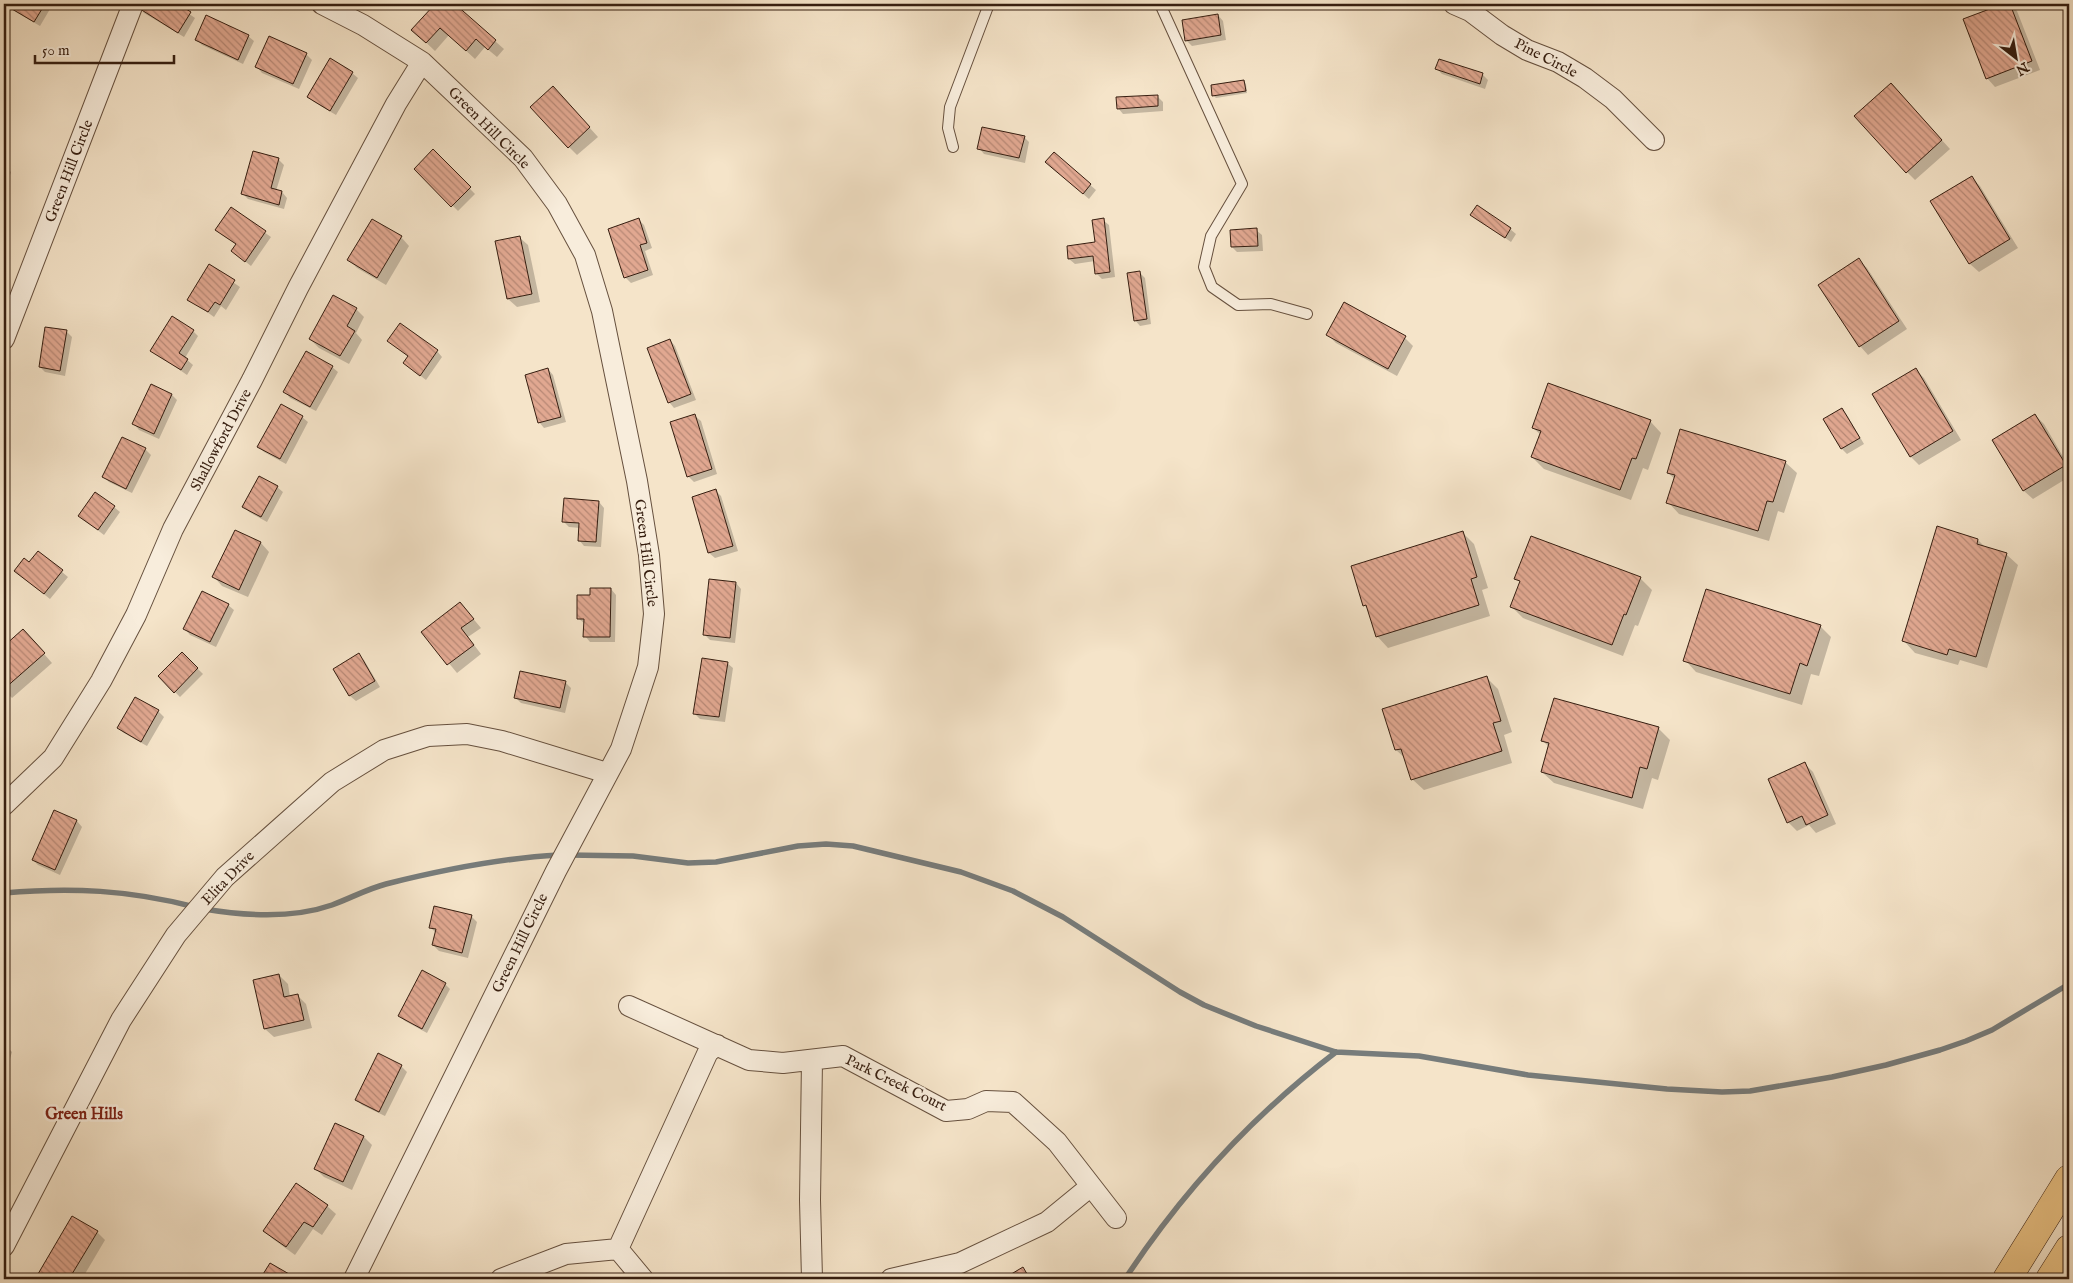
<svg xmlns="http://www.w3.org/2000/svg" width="2073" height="1283" font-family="'IM FELL English',serif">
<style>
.shadow{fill:#0003}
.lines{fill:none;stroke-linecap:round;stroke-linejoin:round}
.stream{stroke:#777c7b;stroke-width:5.5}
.building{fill:url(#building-back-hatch);stroke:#361e10}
.service-casing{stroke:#66503e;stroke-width:12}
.minor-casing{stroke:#66503e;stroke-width:22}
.primary-casing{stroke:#361e10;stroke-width:29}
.service{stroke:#f8eddc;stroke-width:10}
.minor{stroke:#f8eddc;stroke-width:20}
.primary{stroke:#eac284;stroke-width:28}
.labels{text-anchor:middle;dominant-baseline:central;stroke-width:5;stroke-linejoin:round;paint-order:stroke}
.street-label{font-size:15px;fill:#361e10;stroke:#f8eddc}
.neighbourhood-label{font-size:16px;font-weight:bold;fill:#7a1f14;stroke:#f8eddc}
</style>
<defs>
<pattern id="building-back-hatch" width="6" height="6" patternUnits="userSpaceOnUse" patternTransform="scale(1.25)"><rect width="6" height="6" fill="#e1a891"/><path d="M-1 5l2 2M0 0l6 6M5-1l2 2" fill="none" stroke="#b78875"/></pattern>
</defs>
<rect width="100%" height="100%" fill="#f5e4c9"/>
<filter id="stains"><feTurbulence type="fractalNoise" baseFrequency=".004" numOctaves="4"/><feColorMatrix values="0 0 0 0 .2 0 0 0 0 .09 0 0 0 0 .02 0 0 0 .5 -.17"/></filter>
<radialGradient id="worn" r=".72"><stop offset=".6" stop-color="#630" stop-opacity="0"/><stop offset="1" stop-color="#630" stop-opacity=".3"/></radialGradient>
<path class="shadow" d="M9 4H53L40 26 14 11 8 6Z
M141 4H175L195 18 184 37 144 13 139 7Z
M437 4H453L504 49 497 57 485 47 475 59 449 35 435 51 413 30Z
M2006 4H2009L2017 11 2040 70 1995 87 1987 78 1964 20Z
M1218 15 1223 21 1226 40 1192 46 1187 41Z
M248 36 254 41 243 64 202 45 196 39Z
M306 54 312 60 299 89 262 73 257 67Z
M1437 69 1482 74 1488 80 1485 89 1442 74Z
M352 73 358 78 336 115 314 102 308 97Z
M1244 82 1246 84 1247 93 1216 98 1213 95Z
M1899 93 1950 149 1915 180 1907 172Z
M561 96 598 137 577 155 569 147Z
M1157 96 1163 102V111L1123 114 1118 108Z
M1024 137 1029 142 1025 163 984 154 979 148Z
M433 151 475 194 458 211 416 169Z
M1054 154 1096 190 1089 199 1052 167Z
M278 159 284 165 276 191 282 192 287 198 284 209 248 199 242 193Z
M4 166 11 172 4 195Z
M1971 177 1980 186 2018 248 1979 272 1970 264 1932 202Z
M231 209 271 237 251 266 232 251 237 245 222 235Z
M1472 215 1510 229 1516 234 1511 242Z
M639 220 644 225 652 248 645 251 653 275 631 283 625 277Z
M1103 220 1109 225 1115 277 1102 279 1096 273 1095 261 1075 264 1069 259 1097 243Z
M1256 230 1262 235 1263 251 1237 252 1232 247Z
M401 237 409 246 386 285 357 268 349 260Z
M519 237 528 245 540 302 517 307 508 299 496 242Z
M1858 260 1867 268 1907 329 1868 355 1860 346Z
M209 266 240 287 226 310 221 306 214 317 189 299Z
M1140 273 1145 278 1151 324 1140 326 1135 320Z
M356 309 364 317 356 333 362 340 349 364 319 348 310 339Z
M66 331 72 337 65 376 45 372 40 367Z
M193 331 198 336 185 358 193 365 187 375 151 350Z
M1327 334 1405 338 1413 346 1397 376 1336 343Z
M670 340 675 346 696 400 674 408 669 402Z
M389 341 437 351 442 357 426 380 404 363 409 357Z
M332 367 338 372 316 411 290 398 285 392Z
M548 369 553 375 566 422 544 428 539 422Z
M1916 370 1924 378 1961 440 1919 465 1911 457Z
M172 395 177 400 159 439 139 430 134 424Z
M1841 409 1847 415 1864 444 1847 454 1842 449 1824 419Z
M2035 415 2044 424 2069 467V477L2033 499 2024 491 1994 440Z
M695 416 701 421 717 474 694 482 688 476Z
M302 417 308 422 286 464 264 452 259 447Z
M1650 421 1661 433 1648 470 1643 468 1631 500 1544 469 1532 457 1541 435 1533 428Z
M145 449 151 455 132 493 109 482 104 477Z
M1785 462 1797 473 1784 513 1778 511 1769 541 1679 514 1668 502 1675 479 1668 473Z
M277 487 283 492 267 522 249 512 244 506Z
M716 491 721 496 738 551 715 558 709 553Z
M599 502 604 508 601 547 584 546 579 540 580 528 569 527 563 521Z
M114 507 120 512 104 535 79 516Z
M235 531 261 543 269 552 248 597 222 586 214 577Z
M1463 533 1474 544 1488 588 1482 590 1490 616 1388 648 1377 636 1369 610 1364 605Z
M1978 540 1985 547 2006 554 2018 565 1987 668 1960 660 1958 665 1915 653 1904 641Z
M38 552 68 577 50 599 21 576Z
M1516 578H1640L1652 590 1638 626 1635 625 1623 656 1523 618 1512 607 1521 583Z
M736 583 741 589 735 643 710 640 705 635Z
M611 589 616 595 615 642H590L585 636V624L578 618 591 596Z
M460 603 481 628 468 637 481 654 457 673 423 632Z
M228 605 234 610 216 647 190 635 185 629Z
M1820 626 1831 637 1819 676 1811 674 1802 705 1696 672 1685 660Z
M23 630 52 663 12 698 4 690V647Z
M182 653 203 674 180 697 159 676Z
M358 655 364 660 380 687 356 701 350 696 334 669Z
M727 663 733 668 725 722 700 719 694 713Z
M1487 678 1498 689 1512 732 1504 735 1512 763 1424 790 1412 779 1406 759 1396 750 1384 710Z
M565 682 571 688 565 713 521 703 516 698Z
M135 698 158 711 164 717 147 746 124 733 118 728Z
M1658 728 1670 740 1658 780 1652 778 1643 809 1554 783 1542 772 1549 747 1543 741Z
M1805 764 1813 772 1836 824 1816 833 1809 825 1797 831 1788 822 1769 780Z
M55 812 77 821 82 827 60 875 38 865 33 860Z
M472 917 477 922 468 958 439 951 433 945 436 933 430 927Z
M279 975 288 984 290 997 298 996 306 1004 312 1028 274 1037 265 1029Z
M445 984 450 989 427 1033 405 1021 399 1016Z
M4 1044 12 1052 4 1080Z
M379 1055 401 1066 407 1072 385 1116 362 1105 357 1100Z
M336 1124 364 1137 372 1145 352 1190 324 1177 315 1168Z
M327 1206 336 1214 322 1235 313 1229 295 1255 273 1239 265 1231Z
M97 1232 105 1240 82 1279H45L39 1274Z
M1023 1269 1033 1279H1006Z
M1041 1275 1046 1279H1034Z"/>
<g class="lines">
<path class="stream" d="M568 855 633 856 688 863 716 862 798 846 826 844 853 846 961 872 1013 891 1063 917 1180 992 1204 1005 1256 1026 1336 1052 1419 1056 1528 1075 1667 1089 1722 1092 1750 1091 1832 1077 1886 1065 1940 1050 1966 1041 1992 1030 2069 984
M4 893C71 887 130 890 195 907
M204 909C246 916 292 919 332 905 351 898 367 889 386 884 442 870 501 858 559 855
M1125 1279C1183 1191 1252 1116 1336 1052"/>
</g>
<path class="building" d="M8 4H45L34 22 7 6Z
M139 4H178L191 12 178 33 137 7Z
M435 4H455L496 40 488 50 476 39 466 51 440 28 426 43 411 30Z
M2003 4H2010L2032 61 1986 79 1963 19Z
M1218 14 1221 35 1185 41 1182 20Z
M206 15 249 35 238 60 195 40Z
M269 36 307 53 293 84 255 67Z
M330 58 353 72 330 111 307 97Z
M1439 59 1483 73 1480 84 1435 69Z
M1244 80 1246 91 1212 96 1211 85Z
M1891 83 1942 140 1906 173 1854 116Z
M553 86 590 127 568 148 530 107Z
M1158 95V106L1117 109 1116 97Z
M982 127 1025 136 1019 158 977 149Z
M433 149 471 187 451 207 414 169Z
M253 151 279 158 271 188 282 191 279 205 241 194Z
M1054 152 1091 184 1083 194 1045 162Z
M1972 176 2010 239 1969 264 1930 201Z
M1477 205 1511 228 1505 238 1470 215Z
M231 207 266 231 245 262 231 251 236 244 215 230Z
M639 218 647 243 640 245 648 270 624 278 608 229Z
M1104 218 1110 272 1095 274 1093 256 1068 259 1067 246 1095 242 1092 220Z
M372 219 402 236 377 278 347 260Z
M1257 228 1258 246 1231 247 1230 230Z
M520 236 532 294 507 299 495 241Z
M1859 258 1899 321 1859 347 1818 285Z
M209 264 235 280 220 305 215 302 208 312 187 300Z
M1140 271 1147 319 1134 321 1127 273Z
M333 295 357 308 347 326 355 331 340 356 309 339Z
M1344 302 1406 336 1388 369 1326 335Z
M172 316 194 330 179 353 188 359 181 370 150 351Z
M400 323 438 350 420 376 403 363 408 356 387 341Z
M45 327 67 330 60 371 39 367Z
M670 339 691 394 668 403 647 348Z
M306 351 333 366 310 407 283 392Z
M548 368 561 417 538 423 525 375Z
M1916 368 1953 431 1910 457 1872 394Z
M1548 383 1651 420 1636 459 1632 458 1620 490 1531 457 1541 431 1532 428Z
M151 384 172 394 154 434 132 424Z
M281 404 303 416 280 459 257 447Z
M1842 408 1860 438 1841 449 1823 419Z
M695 414 712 469 687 477 670 422Z
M2035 414 2066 465 2023 491 1992 440Z
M1680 429 1786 461 1773 502 1767 501 1758 531 1666 503 1675 475 1667 473Z
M122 437 146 448 126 489 102 477Z
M259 476 278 486 261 517 242 507Z
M716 489 733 546 708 553 692 497Z
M95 492 115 506 98 530 78 516Z
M564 498 599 501 596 542 578 541 579 523 562 522Z
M1937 526 1978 539 1977 544 2007 553 1976 657 1949 649 1947 655 1902 641Z
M235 530 261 542 239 590 212 577Z
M1463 531 1477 577 1471 579 1479 605 1376 637 1366 605 1363 606 1351 566Z
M1531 536 1641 577 1626 615 1624 614 1612 645 1510 607 1520 581 1514 579Z
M38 551 63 570 44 594 14 571 24 558 29 562Z
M709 579 736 582 730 638 703 635Z
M590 588H611L610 637H583L584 619H577V595H590Z
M1706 589 1821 625 1807 666 1800 663 1790 694 1683 661Z
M202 591 229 604 210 642 183 629Z
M460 602 474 619 461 628 474 645 447 665 421 632Z
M23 629 45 653 4 689V646Z
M182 652 198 668 174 693 158 676Z
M359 653 375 681 349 696 333 669Z
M702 658 728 662 719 717 693 714Z
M520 671 566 681 560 708 514 698Z
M1487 676 1501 721 1493 723 1502 751 1411 780 1401 749 1395 750 1382 709Z
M135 697 159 710 141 742 117 728Z
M1554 698 1659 727 1647 769 1640 767 1632 798 1541 772 1549 743 1541 741Z
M1805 762 1828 815 1806 825 1802 816 1787 823 1768 779Z
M54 810 77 820 55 870 32 860Z
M434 906 472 915 462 953 432 945 436 929 429 928Z
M422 970 446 983 422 1029 398 1016Z
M279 974 284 997 298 994 304 1020 264 1029 253 980Z
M378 1053 402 1065 379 1112 355 1100Z
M335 1123 364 1136 343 1182 314 1169Z
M296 1183 328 1205 313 1227 304 1222 286 1247 263 1231Z
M72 1216 98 1231 69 1279H47L38 1274Z
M270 1263 296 1278 295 1279H260Z
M1023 1267 1030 1279H1003Z"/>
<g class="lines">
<g class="service-casing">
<path id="service" d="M1160 4 1242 184 1211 236 1204 267 1212 287 1238 305 1271 304 1307 314
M953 147 948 128 950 107 989 4"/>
</g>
<g class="minor-casing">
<path id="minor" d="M322 4 363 25 422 62 523 158 557 204 585 255 602 311 637 481 649 555 654 614 648 667 621 749 556 871 354 1279
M1454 4 1470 11 1502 35 1527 50 1558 62 1585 78 1613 99 1654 140
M4 339 133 4
M4 805 53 758 101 681 136 615 173 529 252 380 298 288 396 104 422 62
M629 1006 749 1060 783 1063 843 1056 946 1111 968 1109 986 1101 1013 1102 1057 1142 1116 1218
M812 1060 810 1200 812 1279
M4 1246 121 1020 176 935 225 877 332 782 384 750 428 736 467 734 502 741 607 773
M501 1279 566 1254 618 1249
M643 1279 618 1249 708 1052 717 1045
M891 1279 960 1263 1047 1222 1091 1186"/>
</g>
<g class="primary-casing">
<path id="primary" d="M2007 1279 2069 1179
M2050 1279 2069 1249"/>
</g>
<use href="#service" class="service"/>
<use href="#minor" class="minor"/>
<use href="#primary" class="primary"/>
</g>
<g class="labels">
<g class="street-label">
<text transform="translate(1546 58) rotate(27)">Pine Circle</text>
<text transform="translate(489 128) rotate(45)">Green Hill Circle</text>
<text transform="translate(69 171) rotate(-69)">Green Hill Circle</text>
<text transform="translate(221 440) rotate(-62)">Shallowford Drive</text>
<text transform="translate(646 553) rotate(83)">Green Hill Circle</text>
<text transform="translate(228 878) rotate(-46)">Elita Drive</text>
<text transform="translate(520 943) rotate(-64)">Green Hill Circle</text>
<text transform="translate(896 1083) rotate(26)">Park Creek Court</text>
</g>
<g class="neighbourhood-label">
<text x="84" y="1115">Green Hills</text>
</g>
</g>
<rect width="2073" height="1283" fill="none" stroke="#f5e4c9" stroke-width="20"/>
<rect x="5" y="5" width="2063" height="1273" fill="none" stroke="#361e10" stroke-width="2.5"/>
<rect x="10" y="10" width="2053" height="1263" fill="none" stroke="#361e10"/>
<g transform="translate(2016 58) rotate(149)" stroke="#f8eddc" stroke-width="4" paint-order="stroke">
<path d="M0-4L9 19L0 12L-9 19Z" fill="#361e10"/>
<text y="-8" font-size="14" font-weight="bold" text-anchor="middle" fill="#361e10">N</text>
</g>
<path d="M35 55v8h139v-8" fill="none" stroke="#361e10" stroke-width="2.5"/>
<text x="42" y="55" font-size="15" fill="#361e10" stroke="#f8eddc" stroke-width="4" paint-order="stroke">50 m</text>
<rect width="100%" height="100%" filter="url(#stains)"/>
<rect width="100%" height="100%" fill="url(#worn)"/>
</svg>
